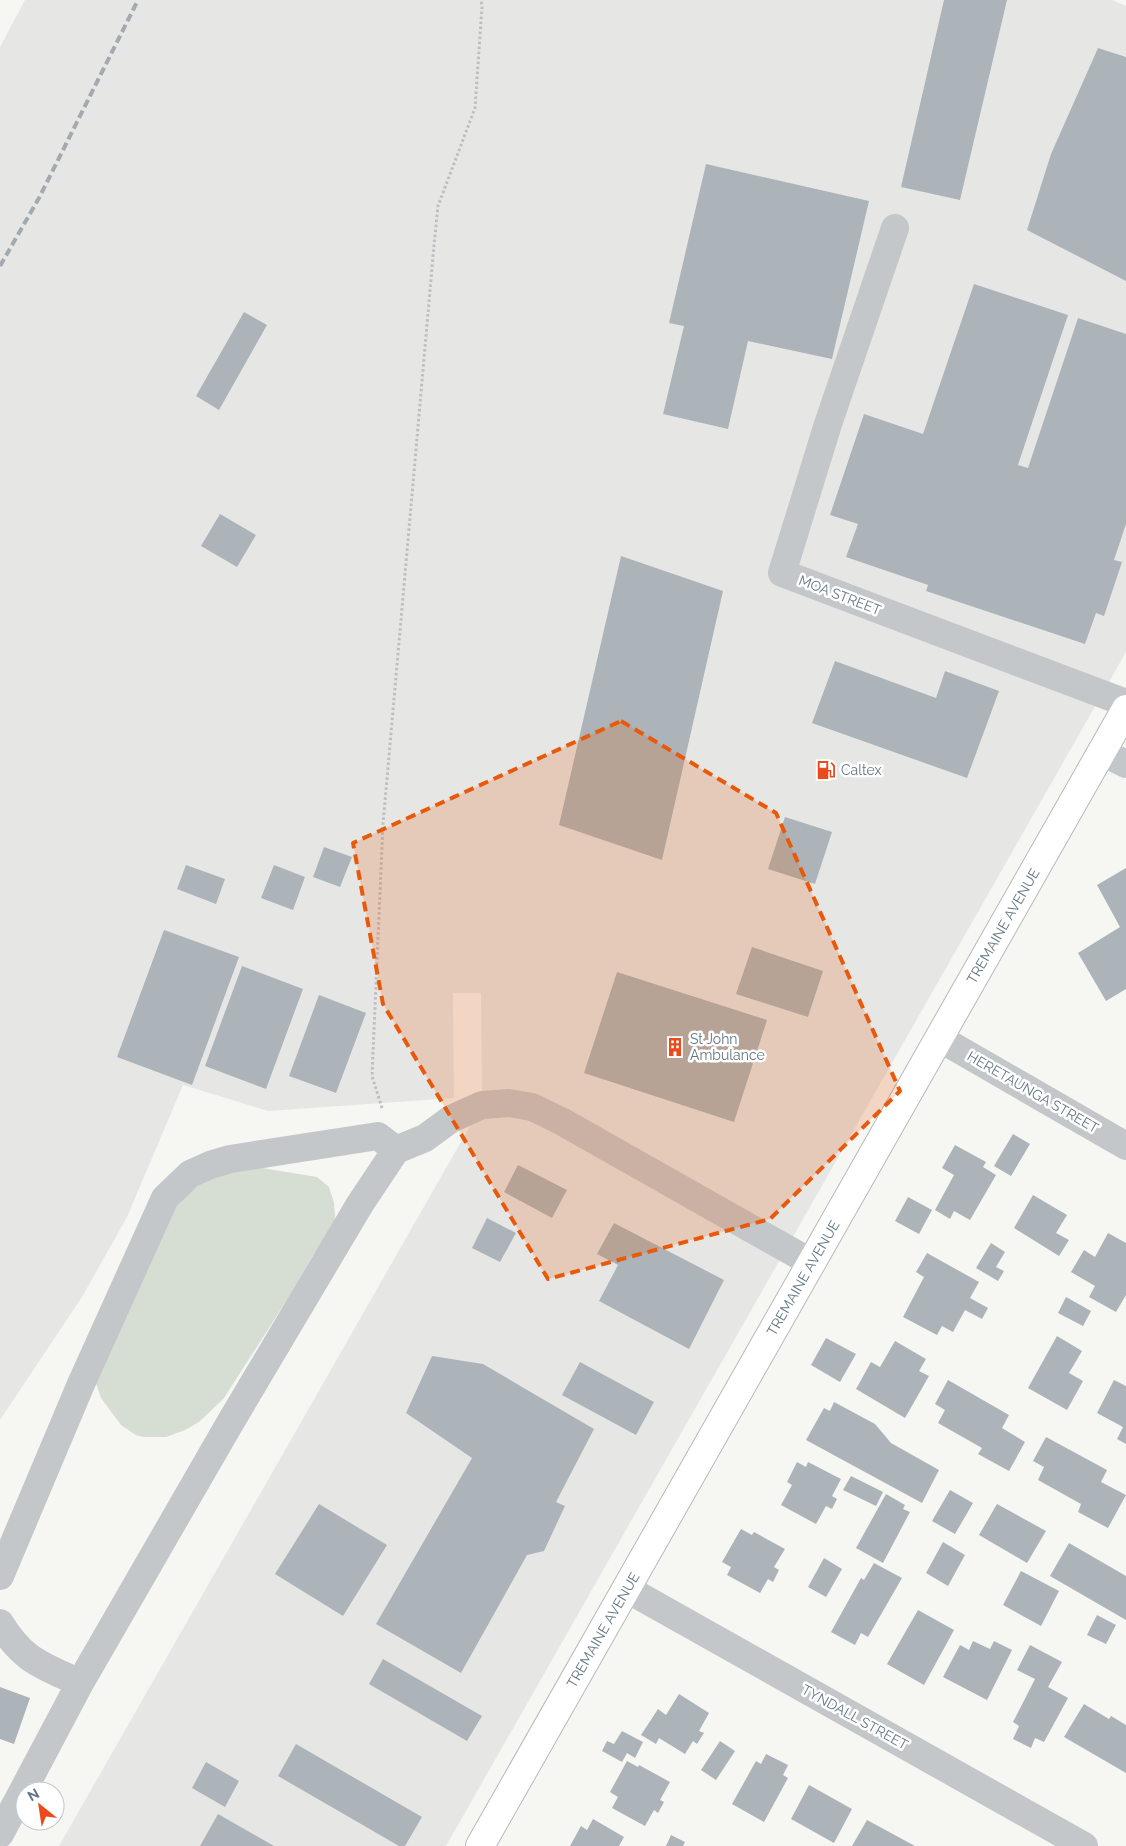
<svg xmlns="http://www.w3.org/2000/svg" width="1126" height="1846" font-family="Raleway,sans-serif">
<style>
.built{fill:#e6e7e5}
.green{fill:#d6ddd2}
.building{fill:#acb4b9}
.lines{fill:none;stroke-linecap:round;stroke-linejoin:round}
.major-casing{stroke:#b6babe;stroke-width:30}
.path{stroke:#bcbfc1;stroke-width:3;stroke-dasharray:2.5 2.5;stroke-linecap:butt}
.minor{stroke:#c3c7ca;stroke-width:28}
.major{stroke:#fff;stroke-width:28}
.rail{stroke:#a3aaaf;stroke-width:4;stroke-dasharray:8 4;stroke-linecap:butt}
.marked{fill:#e8590c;fill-opacity:0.2;stroke:#e8590c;stroke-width:4;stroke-dasharray:10 6;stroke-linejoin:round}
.labels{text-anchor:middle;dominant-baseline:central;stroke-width:5;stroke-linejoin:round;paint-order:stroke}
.street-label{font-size:14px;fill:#637684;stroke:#fff}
.poi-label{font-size:14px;fill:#637684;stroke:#fff;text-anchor:start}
</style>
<rect width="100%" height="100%" fill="#f6f6f2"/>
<path class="built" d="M25 0H1112L1126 6V652L446 1846H59L482 1105 481 993H453L454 1098 268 1111 183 1085 127 1217 82 1297 0 1420V47Z"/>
<path class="green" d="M242 1168H262L317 1177 329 1187 334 1203 335 1217 333 1226 312 1257 290 1295 224 1398 199 1422 185 1430 166 1437H143L136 1435 121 1425 101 1398 96 1383 170 1210 199 1181Z"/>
<path class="building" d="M944 0H1007L960 200 901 187Z
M1098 48 1126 57V281L1027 230 1051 154Z
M706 164 869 201 832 359 748 341 728 429 663 414 684 326 669 323Z
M974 284 1068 315 1018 465 1028 468 1078 318 1126 334V524L1114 560 1122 562 1104 616 1096 613 1085 644 926 591 928 585 846 557 858 524 830 515 864 414 923 434Z
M244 312 267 325 219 410 196 396Z
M220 514 256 535 237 567 201 546Z
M621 556 723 591 662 860 559 825Z
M835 661 936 698 945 671 999 691 967 778 812 723Z
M785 817 832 832 815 884 768 869Z
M324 847 352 857 340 887 313 877Z
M186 865 225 879 216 904 177 889Z
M274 865 305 877 293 910 261 898Z
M1126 868V989L1106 1001 1078 953 1120 927 1097 885Z
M164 930 239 957 192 1085 117 1057Z
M752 947 823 971 808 1017 736 994Z
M242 966 303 989 266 1089 205 1066Z
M617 972 767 1020 734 1122 584 1073Z
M319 995 366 1013 336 1093 289 1076Z
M1013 1134 1030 1144 1011 1176 994 1166Z
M955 1145 986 1162 983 1167 996 1175 970 1220 954 1211 950 1219 935 1210 954 1175 942 1168Z
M518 1165 567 1190 552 1218 504 1192Z
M1033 1195 1067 1215 1056 1233 1069 1240 1059 1256 1014 1228Z
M908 1197 932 1210 919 1234 895 1221Z
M487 1218 516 1233 500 1262 472 1248Z
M614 1223 724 1280 689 1349 599 1301 618 1265 597 1254Z
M1108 1233 1126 1243V1295L1116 1312 1089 1297 1095 1286 1071 1272 1084 1250 1095 1257Z
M991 1243 1005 1252 996 1267 1004 1271 998 1281 976 1268Z
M927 1253 979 1282 970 1298 988 1308 982 1319 965 1310 953 1332 942 1326 937 1335 903 1317 924 1277 916 1272Z
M1066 1297 1091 1311 1083 1326 1058 1313Z
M1057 1336 1082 1351 1069 1373 1083 1381 1067 1410 1028 1388Z
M826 1338 856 1354 840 1382 811 1365Z
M895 1341 926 1359 919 1371 929 1376 905 1418 856 1389 871 1362 880 1367Z
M432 1356 483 1364 594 1429 556 1502 565 1506 544 1551 527 1555 461 1673 376 1624 472 1458 406 1413Z
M580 1362 654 1402 636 1435 562 1395Z
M948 1380 1009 1415 1002 1428 1025 1442 1009 1471 978 1454 982 1448 938 1423 945 1410 935 1404Z
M1114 1380 1126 1386V1444L1117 1439 1123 1427 1097 1413Z
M834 1402 875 1424 891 1443 939 1470 922 1503 806 1440 824 1408 830 1411Z
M1046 1437 1107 1470 1101 1482 1126 1495 1108 1528 1078 1512 1081 1504 1038 1480 1044 1467 1033 1461Z
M797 1462 806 1467 808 1462 841 1479 832 1496 837 1499 832 1509 826 1506 816 1524 781 1505 792 1485 787 1482Z
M851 1476 883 1492 876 1506 843 1490Z
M950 1490 973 1503 955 1534 932 1521Z
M886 1494 905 1505 903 1509 910 1512 883 1563 856 1548Z
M319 1504 387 1545 343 1616 275 1574Z
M997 1504 1046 1531 1027 1563 979 1535Z
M741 1529 752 1535 754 1532 785 1549 774 1567 779 1570 773 1582 768 1579 760 1593 727 1575 731 1567 722 1562Z
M943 1542 965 1555 948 1586 926 1573Z
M1069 1543 1126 1576V1620L1050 1576Z
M824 1558 842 1569 826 1597 808 1587Z
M874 1563 902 1578 868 1637 861 1633 855 1645 831 1632 861 1578 864 1580Z
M1021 1571 1059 1591 1041 1626 1003 1605Z
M918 1610 954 1630 924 1685 887 1664Z
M1097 1615 1116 1625 1106 1644 1087 1635Z
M973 1641 990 1649 994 1641 1012 1650 987 1700 943 1677 960 1645 969 1650Z
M1030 1645 1062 1662 1048 1687 1068 1698 1044 1742 1035 1738 1031 1748 1013 1739 1019 1726 1013 1722 1035 1679 1017 1670Z
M383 1659 482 1716 467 1741 369 1684Z
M0 1687 30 1698 14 1744 0 1739Z
M679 1694 709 1713 699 1731 704 1733 697 1744 693 1741 685 1754 659 1738 656 1744 641 1735 658 1709 666 1715Z
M1084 1704 1109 1719 1111 1716 1126 1725V1773L1064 1737Z
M622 1731 643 1742 635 1758 627 1753 622 1762 602 1751 607 1741 614 1744Z
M720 1741 735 1751 716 1780 701 1770Z
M296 1744 422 1817 405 1846H399L278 1776Z
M766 1754 788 1765 783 1775 788 1778 764 1822 732 1804 756 1761 761 1764Z
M627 1761 638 1767 639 1765 670 1782 660 1800 664 1802 658 1813 654 1810 645 1826 612 1808 618 1797 610 1792Z
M206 1762 239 1781 225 1807 192 1788Z
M809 1785 852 1809 834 1843 791 1819Z
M218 1814 274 1846H200Z
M593 1819 624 1837 619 1846H570L581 1826 587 1830Z
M867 1820 915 1846H852Z
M671 1835 685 1842 683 1846H666Z"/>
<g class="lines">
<g class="major-casing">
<path id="major" d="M480 1846 1126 709"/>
</g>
<path class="path" d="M382 1108 372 1076 383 824 434 245 438 206 475 108 482 7 481 0"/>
<path class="minor" d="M895 228 828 424 782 573 1126 703
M1102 752 1126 764
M939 1038 1126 1146
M396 1150 425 1138 451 1119 482 1105 509 1103 532 1107 561 1121 812 1263
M0 1576 81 1384 165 1198 190 1174 210 1165 230 1159 378 1136 396 1150 360 1204 230 1423 80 1683C42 1665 23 1661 0 1623
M627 1589 1084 1846
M0 1834 80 1683"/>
<use href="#major" class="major"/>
<path class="rail" d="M0 266 39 198 138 0"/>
</g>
<path class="marked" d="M621 721 776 813 900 1091 770 1219 548 1279 383 1004 353 843Z"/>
<defs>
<g id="fuel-bare" transform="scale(1.5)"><path d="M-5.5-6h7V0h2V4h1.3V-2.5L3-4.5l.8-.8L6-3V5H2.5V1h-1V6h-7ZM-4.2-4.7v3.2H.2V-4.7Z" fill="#eb4b1c" stroke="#fff" stroke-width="2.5" paint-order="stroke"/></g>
<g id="building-bare" transform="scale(1.5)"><path d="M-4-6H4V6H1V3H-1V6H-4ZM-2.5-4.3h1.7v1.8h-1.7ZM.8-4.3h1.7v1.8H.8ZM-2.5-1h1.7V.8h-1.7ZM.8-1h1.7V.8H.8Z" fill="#eb4b1c" stroke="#fff" stroke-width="2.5" paint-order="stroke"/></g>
</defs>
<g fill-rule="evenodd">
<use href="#fuel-bare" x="826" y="770"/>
<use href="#building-bare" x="675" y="1047"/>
</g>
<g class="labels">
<g class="street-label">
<text transform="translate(840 595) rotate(21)">MOA STREET</text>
<text transform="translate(1003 926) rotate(-60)">TREMAINE AVENUE</text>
<text transform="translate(1033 1092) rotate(30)">HERETAUNGA STREET</text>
<text transform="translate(803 1278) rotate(-60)">TREMAINE AVENUE</text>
<text transform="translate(603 1630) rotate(-60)">TREMAINE AVENUE</text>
<text transform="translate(855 1717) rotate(29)">TYNDALL STREET</text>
</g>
<g class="poi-label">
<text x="841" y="770">Caltex</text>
<text x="690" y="1039">St John<tspan x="690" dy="16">Ambulance</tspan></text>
</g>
</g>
<g transform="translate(40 1806) rotate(330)"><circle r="24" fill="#ffffff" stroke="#c1c8ce"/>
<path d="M0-4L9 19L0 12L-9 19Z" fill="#eb4b1c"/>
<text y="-8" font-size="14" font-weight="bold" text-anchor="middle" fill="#637684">N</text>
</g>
</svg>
